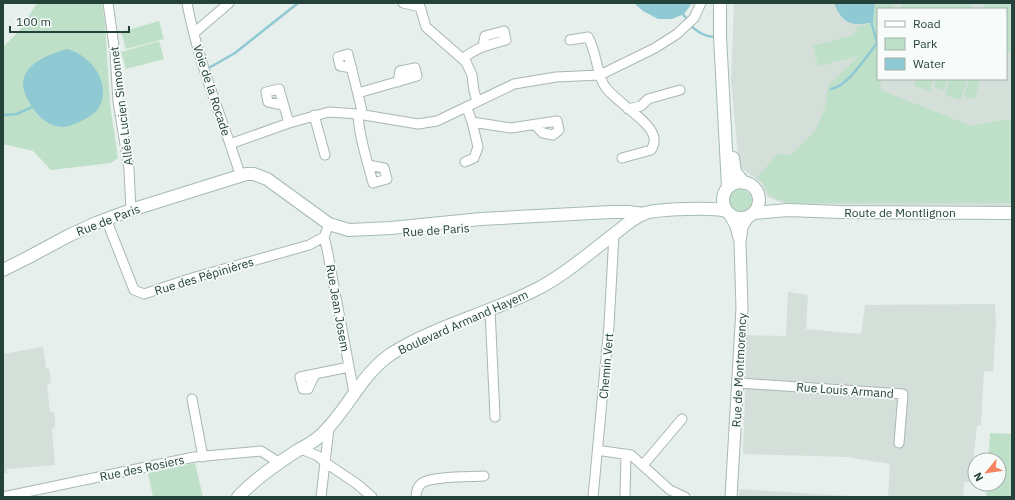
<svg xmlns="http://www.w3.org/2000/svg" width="1015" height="500" font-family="'IBM Plex Sans',sans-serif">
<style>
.built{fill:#d4dfda;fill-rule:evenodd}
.green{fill:#bfe0c8}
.water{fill:#8ec9d4}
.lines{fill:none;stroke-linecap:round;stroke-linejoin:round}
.stream{stroke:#8ec9d4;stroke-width:2.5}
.minor-casing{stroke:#a8b8b2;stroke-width:11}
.tertiary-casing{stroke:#a8b8b2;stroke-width:13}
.secondary-casing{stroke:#a4bbb3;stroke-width:14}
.minor{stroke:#fff;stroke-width:9}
.tertiary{stroke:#fff;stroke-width:11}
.secondary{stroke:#fff;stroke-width:12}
.labels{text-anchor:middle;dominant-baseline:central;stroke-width:3.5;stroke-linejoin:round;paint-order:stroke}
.street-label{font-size:12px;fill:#24423a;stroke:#f7fbf9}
</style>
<rect width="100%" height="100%" fill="#e6efeb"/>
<path class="built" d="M734 3H1012V206L786 204 770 198 767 196 761 183 739 166 731 80ZM878 9H1006V79H878Z
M788 292 808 295 806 329 861 334 865 305 995 304 996 321 993 372 984 371 981 425 977 426 971 482H964L963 497H888L890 464 847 457 743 454 747 335 786 336Z
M43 347 46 368H49L50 374 51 383 47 384 50 412H54L55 421V427L52 428 55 465 7 469V473H3V354Z
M739 489 865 497H739Z"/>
<path class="green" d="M37 3H102L105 23 110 104 118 158 111 163 51 170 33 151 3 144V47L19 31Z
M882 3 894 5 895 9H878V79H880L881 89 888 93 972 126 1000 120 1012 121V203H786L769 195 762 182 757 177 779 153 791 155 815 131 825 108 828 85 859 56 818 66 813 46 853 35 858 26 873 23 875 5Z
M902 3H971V9H902Z
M984 3H1010V52H1006V9H984Z
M159 21 164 39 126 49 121 32Z
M159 41 164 59 126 69 121 52Z
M916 79H933L930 91 914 86Z
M936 79H947L944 90 934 87Z
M950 79H967L961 100 945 95Z
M969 79 980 80 975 99 964 96Z
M728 201a12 12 0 1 1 24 0a12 12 0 1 1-24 0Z
M990 433 1012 434V497H986L987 484H999V460H988Z
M195 463 203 497H153L148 473Z"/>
<path class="water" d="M634 3H692L684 14 672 19H658L643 11Z
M834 3H875L873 22C852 27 842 24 834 3Z
M67 49C91 55 112 83 99 107 96 113 89 117 83 120 78 122 73 125 69 126 56 130 42 121 35 111 7 75 33 59 67 49Z"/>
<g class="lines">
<path class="stream" d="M682 13 687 19
M692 27C700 33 704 36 714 37
M207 69 235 53 298 3
M831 89C848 86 866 57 877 43L871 21
M3 115 17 114 32 107H35"/>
<g class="minor-casing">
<path id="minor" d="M108 3 115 53 118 101 129 169 131 210
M187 3C196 52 214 98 230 144L289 123 329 112 358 114 418 124 437 121 514 84 556 77 600 75 655 48 677 34 694 18 701 3
M403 3 420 7
M419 3 426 27 466 62 472 75 474 91 477 101
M194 33 229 3
M570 40 588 37C596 51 596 68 603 83 612 102 657 122 654 142 654 145 652 148 651 150L622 158
M463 59C476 47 489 45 506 40L504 31 485 36 483 46
M352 68 340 66 338 57 348 54 363 115
M358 93 417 76 415 68 400 71 398 82
M283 105 268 102 266 92 279 89 289 123
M628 109 641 106 648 99 680 90
M358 114C359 137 367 160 373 183L387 179 384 168 368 165
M314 115 325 155
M472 122 511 128 557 121 559 130 553 135 543 133 535 125
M230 144 241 177
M465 162 474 158 478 147 472 122 467 108
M106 219 134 290 144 294 192 278 309 245 324 237
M329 224 324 237 327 249 354 393
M490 309 495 417
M315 374 308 389H303L300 377 349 367
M738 383 903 394 899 443
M192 399 203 457
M301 449 318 456 326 463 357 484 372 497
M603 451 631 455 670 490 685 497
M643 465 682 419
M3 497 194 457 261 451 280 463
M321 497 329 428
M416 497C416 492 417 487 422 483 432 476 470 477 484 476
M593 497 609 326 614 234
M625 497 626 454"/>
</g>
<g class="tertiary-casing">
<path id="tertiary" d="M730 215 736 226 739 238
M731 497 742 308 740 242 742 227 748 217"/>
</g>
<g class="secondary-casing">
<path id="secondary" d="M720 3V36L728 187
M733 158 735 172 744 183
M723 200a18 18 0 1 1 36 0a18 18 0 1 1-36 0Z
M754 213 788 210 840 212 1012 213
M3 270 27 258 68 236 96 223 131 210 246 174H254L267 179 329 224 349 230 391 228 481 219 611 212H628L644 214
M238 497C254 480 275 465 295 452 303 447 313 443 320 436 347 412 360 375 391 354 437 325 491 313 539 288 566 274 589 253 613 235 623 227 633 218 645 213 659 209 713 207 726 211"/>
</g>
<use href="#minor" class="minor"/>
<use href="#tertiary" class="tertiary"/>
<use href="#secondary" class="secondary"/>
</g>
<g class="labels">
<g class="street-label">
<text transform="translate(212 90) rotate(72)">Voie de la Rocade</text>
<text transform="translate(121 106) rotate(-97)">Allée Lucien Simonnet</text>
<text x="900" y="212">Route de Montlignon</text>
<text transform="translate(108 220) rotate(-21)">Rue de Paris</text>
<text transform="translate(436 230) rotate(-4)">Rue de Paris</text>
<text transform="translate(204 276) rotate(-17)">Rue des Pépinières</text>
<text transform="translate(338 308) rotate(80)">Rue Jean Josem</text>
<text transform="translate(463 322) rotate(-24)">Boulevard Armand Hayem</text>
<text transform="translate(606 366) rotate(-85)">Chemin Vert</text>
<text transform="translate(739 370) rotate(-87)">Rue de Montmorency</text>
<text transform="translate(845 390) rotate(4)">Rue Louis Armand</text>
<text transform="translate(142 468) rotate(-12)">Rue des Rosiers</text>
</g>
</g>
<rect width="1015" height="500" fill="none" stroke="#24423a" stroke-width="8"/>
<rect x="877" y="8" width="130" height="72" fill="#f7fbf9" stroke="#a3b1ad"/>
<rect x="885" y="21" width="20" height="6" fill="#ffffff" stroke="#a3b1ad"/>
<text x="913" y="28" font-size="12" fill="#24423a">Road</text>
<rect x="885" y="38" width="20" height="12" fill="#bfe0c8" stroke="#a3b1ad"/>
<text x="913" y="48" font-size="12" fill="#24423a">Park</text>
<rect x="885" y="58" width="20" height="12" fill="#8ec9d4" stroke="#a3b1ad"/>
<text x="913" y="68" font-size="12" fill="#24423a">Water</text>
<g transform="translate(987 472) rotate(241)"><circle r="19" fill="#f7fbf9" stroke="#a3b1ad"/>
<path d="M0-3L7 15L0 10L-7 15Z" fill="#f4845f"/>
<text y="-6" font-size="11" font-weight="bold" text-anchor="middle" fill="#24423a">N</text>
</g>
<path d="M10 26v6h119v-6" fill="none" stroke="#24423a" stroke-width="2"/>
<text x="16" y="26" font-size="12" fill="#24423a" stroke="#f7fbf9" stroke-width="3" paint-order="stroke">100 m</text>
</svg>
